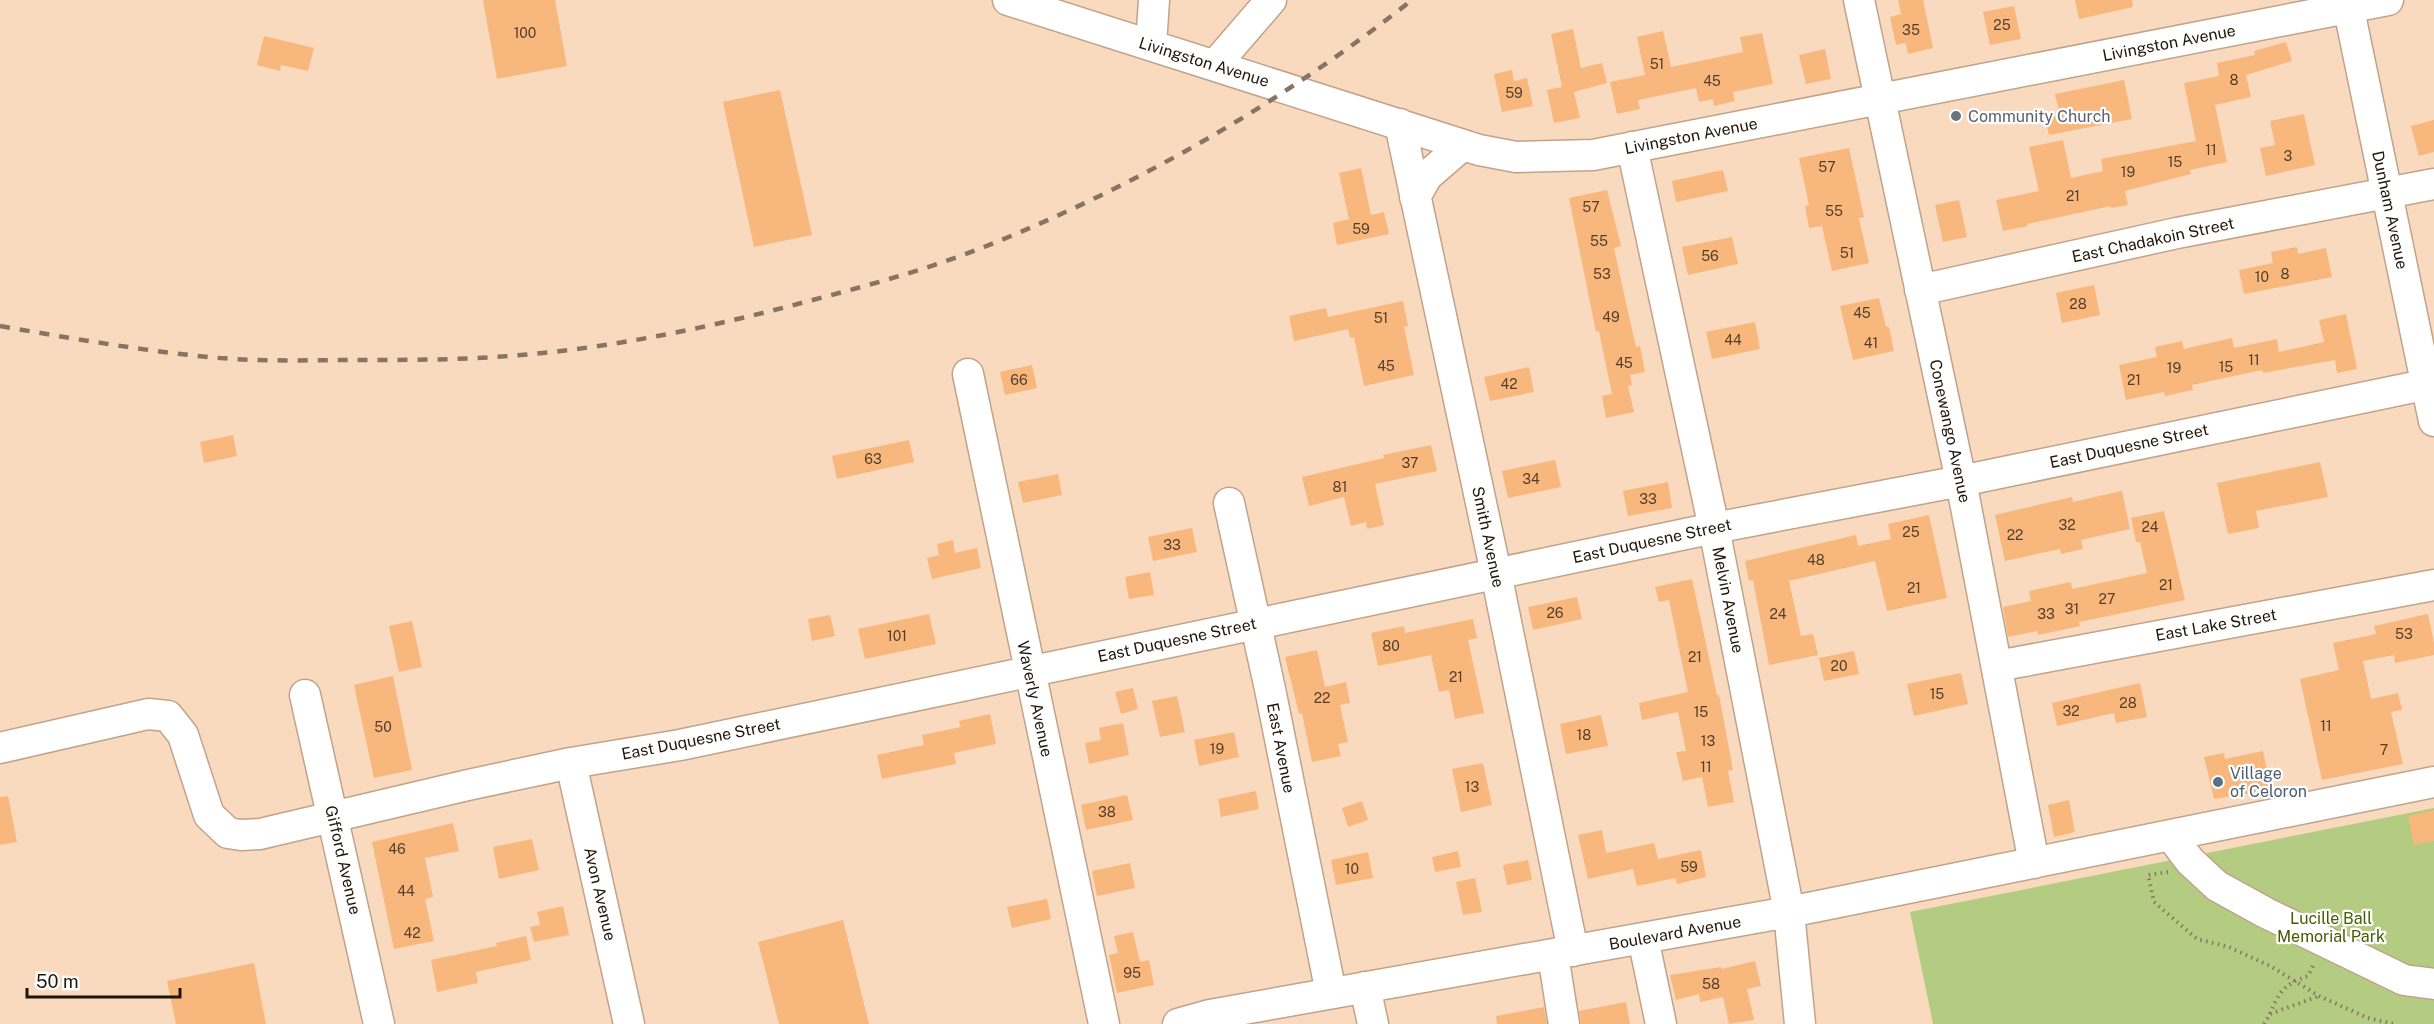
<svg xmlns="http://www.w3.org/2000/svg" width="2434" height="1024" font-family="'Public Sans',sans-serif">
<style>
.green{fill:#b4cc82}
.building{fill:#f8b77d}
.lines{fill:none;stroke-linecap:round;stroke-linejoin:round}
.minor-casing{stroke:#c1a38a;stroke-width:33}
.path{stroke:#8a7563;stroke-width:4;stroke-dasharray:1.5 4.5;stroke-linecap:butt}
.minor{stroke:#fff;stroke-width:30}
.rail{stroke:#887462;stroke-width:4.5;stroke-dasharray:10 10;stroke-linecap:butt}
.worship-dot{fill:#6b7280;stroke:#fff;stroke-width:2}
.service-dot{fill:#5c6f8a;stroke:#fff;stroke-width:2}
.labels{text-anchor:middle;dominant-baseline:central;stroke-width:4.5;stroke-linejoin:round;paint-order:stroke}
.number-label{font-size:14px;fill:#563e28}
.street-label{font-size:16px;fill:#20150b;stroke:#fff}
.worship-label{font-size:16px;fill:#5b616d;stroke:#fff;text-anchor:start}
.service-label{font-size:16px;fill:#4e5e75;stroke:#fff;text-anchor:start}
.park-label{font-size:16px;fill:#475c00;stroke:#fff}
</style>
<rect width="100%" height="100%" fill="#f9dabf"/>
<path class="green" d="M2434 808V1024H1933L1910 912Z"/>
<path class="building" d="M483 0H555L567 66 497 79Z
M1898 0H1923L1933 48 1908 54 1906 43 1896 45 1890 17 1901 14Z
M2075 0H2132L2133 7 2079 19Z
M2014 6 2021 39 1990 45 1983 12Z
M1573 29 1581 68 1602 63 1607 83 1574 92 1580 118 1554 123 1547 90 1562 87 1551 34Z
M1663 31 1671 67 1743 52 1740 37 1762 33 1773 84 1733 92 1735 101 1714 106 1713 99 1699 102 1696 88 1638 100 1640 109 1617 114 1610 82 1645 75 1637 37Z
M264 36 314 48 308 71 281 65 280 71 257 65Z
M2286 42 2292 61 2246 75 2251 97 2215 105 2227 162 2190 170 2191 174 2125 191 2128 205 2111 208V206L2027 224 2028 226 2003 231 1996 200 2039 191 2029 147 2063 140 2071 178 2103 171 2101 159 2196 141 2184 83 2219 76 2217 63 2255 55 2254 51Z
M1825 49 1831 79 1806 84 1799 55Z
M1512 70 1514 81 1527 78 1533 106 1502 112 1494 74Z
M2124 80 2132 119 2049 135 2045 119 2060 115 2055 94Z
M780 90 812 235 754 247 723 102Z
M2304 114 2315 165 2266 176 2260 148 2275 145 2270 121Z
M2434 120V152L2419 156 2411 126Z
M1849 148 1864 217 1859 218 1869 263 1832 271 1822 226 1809 228 1805 206 1809 205 1799 158Z
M1361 168 1371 215 1384 212 1389 234 1337 245 1333 223 1349 219 1339 173Z
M1723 170 1728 191 1676 202 1672 181Z
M1607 190 1621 246 1614 248 1626 303 1636 347 1640 346 1645 372 1630 375 1632 385 1628 386 1634 412 1606 418 1602 396 1612 394 1599 331 1596 332 1569 198Z
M1959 200 1967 237 1943 242 1935 205Z
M1732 237 1738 264 1688 275 1682 247Z
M2297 247 2298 254 2326 248 2332 277 2244 294 2239 270 2273 263 2271 252Z
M2094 285 2100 315 2062 323 2056 293Z
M1879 298 1886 327H1889L1894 351 1853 360 1840 306Z
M1403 301 1408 326 1404 327 1414 375 1364 386 1354 337 1350 338 1348 329 1294 341 1289 316 1326 308 1328 317Z
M2346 314 2357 369 2337 373 2335 360 2263 373 2262 370 2192 385 2193 390 2165 396 2164 392 2126 400 2119 365 2157 357 2155 347 2182 341 2184 349 2232 338 2234 348 2277 339 2279 352 2324 342 2319 320Z
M1755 322 1760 349 1712 359 1706 332Z
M1032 365 1037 388 1005 395 1000 372Z
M1529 367 1534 392 1490 401 1484 377Z
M233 435 237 456 204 463 200 442Z
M909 440 914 462 837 479 832 456Z
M1431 445 1437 471 1375 484 1384 525 1367 529 1366 522 1351 526 1344 497 1309 506 1302 477 1384 458 1383 455Z
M1555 460 1561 487 1508 498 1502 471Z
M2320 462 2328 497 2256 511 2259 528 2228 534 2217 483Z
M1058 474 1062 495 1023 503 1018 482Z
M1668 482 1672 508 1628 516 1623 491Z
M2122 491 2130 529 2081 540 2083 549 2061 554 2060 549 2005 561 1995 515 2072 497 2073 502Z
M2164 511 2185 600 2079 622 2080 626 2038 635V631L2008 637 2003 607 2031 601 2029 591 2071 582 2072 589 2147 573 2140 542H2136L2131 518Z
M1929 515 1947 598 1887 611 1875 561 1789 581 1801 636 1813 634 1818 655 1769 665 1753 580 1749 581 1745 561 1856 535 1858 546 1891 539 1888 524Z
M1192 528 1197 552 1153 561 1148 537Z
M953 540 955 553 977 548 981 568 932 579 927 558 939 555 937 544Z
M1150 572 1154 595 1129 599 1125 577Z
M1692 579 1717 695H1719L1733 770 1728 771 1734 802 1708 807 1702 777 1683 781 1676 752 1686 751 1678 712 1642 720 1639 703 1688 692 1669 600 1659 602 1655 587Z
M1577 597 1582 619 1533 630 1528 607Z
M929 614 936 644 865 659 858 629Z
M2428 614 2434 643V655L2395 663 2394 655 2363 661 2371 699 2398 693 2402 710 2391 712 2403 764 2322 780 2300 679 2339 670 2333 643 2376 634 2374 626Z
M830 615 835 636 812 641 808 619Z
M1473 619 1477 638 1468 640 1484 713 1455 719 1449 690 1439 692 1431 655 1378 666 1371 633 1404 626 1405 633Z
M412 621 422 667 399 672 389 626Z
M1317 650 1325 687 1346 682 1350 703 1340 705 1348 742 1338 744 1341 756 1312 762 1302 713 1299 714 1285 657Z
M1854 651 1859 674 1824 681 1819 658Z
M1961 673 1968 704 1914 716 1907 684Z
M393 676 412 770 374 778 354 685Z
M2140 683 2147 717 2116 723 2114 713 2057 726 2052 703Z
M1133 688 1138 709 1121 714 1115 692Z
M1177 696 1185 732 1160 737 1152 701Z
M990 714 996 744 954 753 956 764 882 779 877 755 924 745 922 735 961 727 959 721Z
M1601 715 1608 746 1566 754 1560 724Z
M1123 723 1129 755 1089 764 1085 743 1101 740 1099 728Z
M1234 732 1239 757 1199 766 1194 740Z
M2263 751 2271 790 2214 799 2204 757 2224 753 2225 759Z
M1483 763 1492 805 1461 812 1452 769Z
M1256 791 1259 809 1221 817 1218 799Z
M1127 795 1133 820 1086 830 1081 805Z
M8 796 17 842 0 845V797Z
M2069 800 2075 832 2054 837 2048 805Z
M1362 801 1368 820 1348 827 1342 808Z
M2434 810V841L2414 845 2408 816Z
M453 823 459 851 425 858 433 897 425 899 434 941 394 949 372 842Z
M1602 830 1606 853 1654 843 1658 859 1701 850 1706 877 1677 884 1675 878 1637 886 1633 869 1588 879 1578 835Z
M532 839 539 870 499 879 493 847Z
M1458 851 1461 867 1435 872 1432 857Z
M1368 852 1373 878 1336 885 1331 860Z
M1528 860 1532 880 1507 885 1503 865Z
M1130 863 1135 888 1097 896 1092 871Z
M1475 878 1482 912 1463 915 1456 882Z
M1047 899 1051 919 1012 928 1007 907Z
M563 906 569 935 534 942 530 927 540 925 537 912Z
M843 920 869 1024H779L758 942Z
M1133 932 1140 962 1149 960 1154 985 1117 993 1109 955 1118 953 1114 936Z
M526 936 531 960 476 972 478 983 437 992 431 960 497 946 496 943Z
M1755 961 1761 986 1747 989 1754 1020 1729 1024 1723 997 1700 1002 1699 994 1676 1000 1670 975 1721 967 1722 969Z
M254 963 266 1024H176L167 981Z
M1626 1002 1630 1024H1581L1579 1011Z
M1544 1007 1547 1024H1497L1496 1016Z"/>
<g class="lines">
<g class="minor-casing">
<path id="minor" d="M1008 0 1479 150 1516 157 1593 155 2388 0
M1859 0 1961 481 2034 863
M2347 0 2434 421
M1151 45 1154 0
M1215 65 1271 0
M1400 124 1496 573 1573 951
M1632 147 1714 528 1789 912 1800 1024
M1415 197 1427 176 1463 145
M1920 290 2177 233 2434 184
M968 374 1104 1024
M1229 503 1270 689 1331 993
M1997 666 2434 585
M305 695 379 1024
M0 748 148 714 168 716 183 735 209 815 228 833 241 835 260 834 468 785 571 763 680 745 1714 528 1961 481 2434 383
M571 763 629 1024
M2171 836 2190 861 2217 886 2266 913 2404 980 2434 984
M1643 938 1661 1024
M1553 955 1564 1024
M1365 987 1373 1024
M1178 1024 1210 1015 1789 912 2434 782"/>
</g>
<path class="path" d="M2168 872 2148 875 2154 902 2197 939 2229 947 2272 967 2319 996 2368 1018 2394 1024
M2270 1014C2279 991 2285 984 2308 976L2314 964
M2264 1024 2270 1014 2319 996"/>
<use href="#minor" class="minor"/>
<path class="rail" d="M0 326C69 338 138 350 208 357 258 362 309 360 358 360 408 360 459 360 509 356 603 349 698 330 790 306 854 289 921 272 984 247 1137 186 1283 102 1412 0"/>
</g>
<circle class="worship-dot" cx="1956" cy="116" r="6"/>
<circle class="service-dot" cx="2218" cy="782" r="6"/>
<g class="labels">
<g class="number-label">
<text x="2002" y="25">25</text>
<text x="1911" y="30">35</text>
<text x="525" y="33">100</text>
<text x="1657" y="64">51</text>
<text x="2234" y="80">8</text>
<text x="1712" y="81">45</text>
<text x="1514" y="93">59</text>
<text x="2211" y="150">11</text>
<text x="2288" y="156">3</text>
<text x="2175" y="162">15</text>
<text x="1827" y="167">57</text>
<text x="2128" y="172">19</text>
<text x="2073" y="196">21</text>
<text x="1591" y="207">57</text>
<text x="1834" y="211">55</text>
<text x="1361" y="229">59</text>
<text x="1599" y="241">55</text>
<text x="1847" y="253">51</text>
<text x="1710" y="256">56</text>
<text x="1602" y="274">53</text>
<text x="2285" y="274">8</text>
<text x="2262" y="277">10</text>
<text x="2078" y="304">28</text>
<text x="1862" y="313">45</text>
<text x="1611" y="317">49</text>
<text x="1381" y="318">51</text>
<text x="1733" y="340">44</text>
<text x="1871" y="343">41</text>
<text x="2254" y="360">11</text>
<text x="1624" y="363">45</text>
<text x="1386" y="366">45</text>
<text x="2226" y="367">15</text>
<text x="2174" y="368">19</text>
<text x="1019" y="380">66</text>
<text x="2134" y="380">21</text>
<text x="1509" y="384">42</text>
<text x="873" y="459">63</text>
<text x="1410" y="463">37</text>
<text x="1531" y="479">34</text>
<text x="1340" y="487">81</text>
<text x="1648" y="499">33</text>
<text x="2067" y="525">32</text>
<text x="2150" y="527">24</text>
<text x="1911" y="532">25</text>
<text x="2015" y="535">22</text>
<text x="1172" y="545">33</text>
<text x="1816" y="560">48</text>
<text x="2166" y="585">21</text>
<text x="1914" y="588">21</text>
<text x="2107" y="599">27</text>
<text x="2072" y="609">31</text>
<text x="1555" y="613">26</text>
<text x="1778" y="614">24</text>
<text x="2046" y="614">33</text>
<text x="2404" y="634">53</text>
<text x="897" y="636">101</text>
<text x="1391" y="646">80</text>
<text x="1695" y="657">21</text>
<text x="1839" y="666">20</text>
<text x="1456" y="677">21</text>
<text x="1937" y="694">15</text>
<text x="1322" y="698">22</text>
<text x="2128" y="703">28</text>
<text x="2071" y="711">32</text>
<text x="1701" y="712">15</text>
<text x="2326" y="726">11</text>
<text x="383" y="727">50</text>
<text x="1584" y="735">18</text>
<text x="1708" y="741">13</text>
<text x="1217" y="749">19</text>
<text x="2384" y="750">7</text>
<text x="1706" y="767">11</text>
<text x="1472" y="787">13</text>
<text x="1107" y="812">38</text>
<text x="397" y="849">46</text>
<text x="1689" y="867">59</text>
<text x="1352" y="869">10</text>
<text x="406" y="891">44</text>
<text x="412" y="933">42</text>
<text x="1132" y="973">95</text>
<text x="1711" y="984">58</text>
</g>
<g class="street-label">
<text transform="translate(2169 43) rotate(-11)">Livingston Avenue</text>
<text transform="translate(1204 62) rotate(17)">Livingston Avenue</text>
<text transform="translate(1691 136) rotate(-11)">Livingston Avenue</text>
<text transform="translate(2390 210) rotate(78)">Dunham Avenue</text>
<text transform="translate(2153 240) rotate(-12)">East Chadakoin Street</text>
<text transform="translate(1950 431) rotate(78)">Conewango Avenue</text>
<text transform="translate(2129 446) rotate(-12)">East Duquesne Street</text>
<text transform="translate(1488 537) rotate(78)">Smith Avenue</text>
<text transform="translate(1652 541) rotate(-12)">East Duquesne Street</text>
<text transform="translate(1728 600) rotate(79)">Melvin Avenue</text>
<text transform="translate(2216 625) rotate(-10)">East Lake Street</text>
<text transform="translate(1177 640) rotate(-12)">East Duquesne Street</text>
<text transform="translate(1035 699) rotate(78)">Waverly Avenue</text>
<text transform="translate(701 739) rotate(-11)">East Duquesne Street</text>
<text transform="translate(1281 748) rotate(79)">East Avenue</text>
<text transform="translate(343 860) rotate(77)">Gifford Avenue</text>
<text transform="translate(600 894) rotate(77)">Avon Avenue</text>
<text transform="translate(1675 933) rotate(-10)">Boulevard Avenue</text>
</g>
<g class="worship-label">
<text x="1968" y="116">Community Church</text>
</g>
<g class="service-label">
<text x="2230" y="773">Village<tspan x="2230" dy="18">of Celoron</tspan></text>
</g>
<g class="park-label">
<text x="2331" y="918">Lucille Ball<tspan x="2331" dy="18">Memorial Park</tspan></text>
</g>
</g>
<path d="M27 988v9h153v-9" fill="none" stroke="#20150b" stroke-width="3"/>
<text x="36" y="988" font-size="18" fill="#20150b" stroke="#ffffff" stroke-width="4.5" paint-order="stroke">50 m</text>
</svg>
